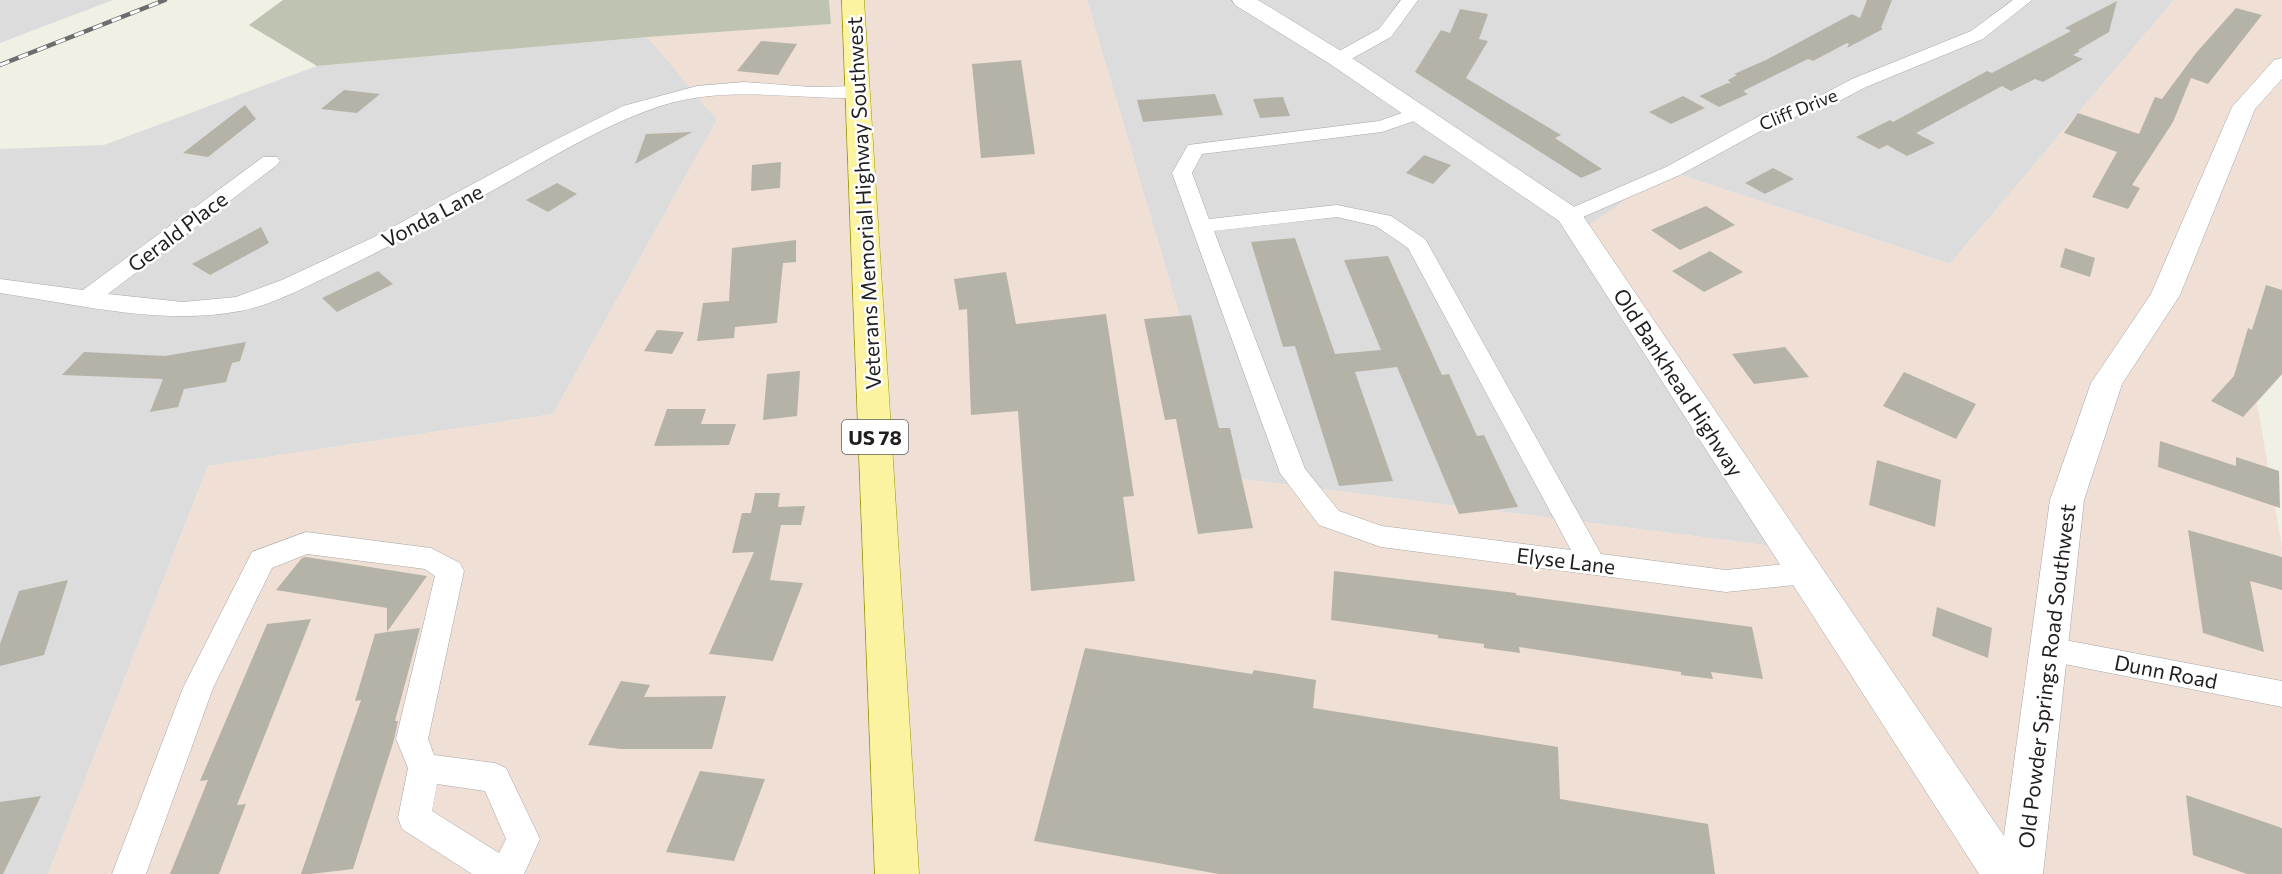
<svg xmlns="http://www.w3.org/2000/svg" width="2282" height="874" font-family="Commissioner,sans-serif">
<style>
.residential{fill:#dddcdc}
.commercial{fill:#f0dfd5}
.construction{fill:#bec4b1}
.building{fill:#b5b3a7}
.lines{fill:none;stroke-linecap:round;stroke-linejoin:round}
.minor-casing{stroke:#a6a6a6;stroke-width:1}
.tertiary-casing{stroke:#a6a6a6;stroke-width:1}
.primary-casing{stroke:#989901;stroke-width:1}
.minor{fill:#fff;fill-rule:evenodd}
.tertiary{fill:#fff;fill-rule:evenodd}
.primary{fill:#fbf39f;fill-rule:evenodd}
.rail-casing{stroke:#6d6d6d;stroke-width:4.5}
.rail{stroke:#fff;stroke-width:3;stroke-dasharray:10;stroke-linecap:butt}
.labels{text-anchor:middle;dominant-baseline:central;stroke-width:5;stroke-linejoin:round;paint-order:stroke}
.far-street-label{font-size:18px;fill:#1f1f1f;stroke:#fff}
.shield{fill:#fff;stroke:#626262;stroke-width:1.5}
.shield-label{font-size:20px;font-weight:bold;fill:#1f1f1f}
.street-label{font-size:21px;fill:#1f1f1f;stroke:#fff}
</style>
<rect width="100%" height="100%" fill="#f0f0e5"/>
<path class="residential" d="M0 0H113L0 43Z
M1087 0H2174L1950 264 1669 171 1780 547 1227 477Z
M648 37 717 120 553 414 208 466 48 874H0V149L104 145 317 66Z"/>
<path class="commercial" d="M829 0H1087L1227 477 1780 547 1574 235 1669 171 1950 264 2174 0H2282V375L2257 403 2282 547V874H48L208 466 553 414 717 120 648 37 831 24Z"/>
<path class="construction" d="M283 0H829L831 24 648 37 317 66 249 25Z"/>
<path class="building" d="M1867 0H1892L1881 28 1883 29 1847 48 1849 44 1847 43 1813 61 1808 59 1743 91 1748 94 1719 107 1699 96 1728 83 1731 84 1728 80 1737 75 1734 74 1766 60 1852 14 1860 18Z
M2117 1 2109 32 2078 50 2080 51 2073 55 2083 59 2043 82 2035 79 2011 91 2002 86 1916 133 1935 143 1907 156 1887 145 1879 149 1856 137 1890 120 1893 122 1987 71 1992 73 2071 31 2065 28Z
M2236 8 2262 15 2208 84 2191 78 2173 122 2132 185 2140 188 2128 209 2092 197 2117 152 2064 133 2078 113 2139 134 2155 97 2162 99 2196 53Z
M1460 9 1488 14 1479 39 1488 41 1466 78 1561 135 1555 138 1602 169 1581 178 1415 72 1441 30 1450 33Z
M761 41 797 44 778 75 737 71Z
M1021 60 1035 154 981 158 972 64Z
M344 90 380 94 357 113 321 109Z
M1215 94 1223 115 1143 122 1137 100Z
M1683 96 1705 108 1671 124 1649 112Z
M1283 97 1290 116 1260 118 1253 99Z
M245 105 256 119 208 157 183 153Z
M692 132 635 164 646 134Z
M1424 155 1451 165 1433 184 1406 173Z
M781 162 780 188 751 191 752 165Z
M1773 168 1794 179 1765 194 1745 183Z
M557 183 577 194 548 212 526 200Z
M1706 206 1735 225 1680 250 1651 230Z
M261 227 269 243 210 275 192 264Z
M1295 238 1335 354 1381 350 1344 260 1388 256 1442 375 1449 374 1477 436 1484 435 1518 507 1459 514 1397 367 1355 372 1393 481 1339 486 1295 346 1283 347 1251 242Z
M796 240V262L783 263 777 323 735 327 734 338 697 341 703 303 729 301 732 248Z
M2065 248 2095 258 2090 277 2060 267Z
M1710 251 1743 272 1704 292 1672 271Z
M378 271 393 284 337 312 322 298Z
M1006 272 1016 324 1106 314 1134 496 1123 497 1135 581 1031 591 1018 411 971 415 967 309 959 310 954 279Z
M2266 285 2282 290V374L2243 417 2211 401 2234 376 2248 328 2252 330Z
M1191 315 1219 428H1230L1253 528 1198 534 1176 419 1165 420 1144 319Z
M657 330 684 332 672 354 644 351Z
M246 342 240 361 232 363 226 382 184 389 178 407 150 412 163 379 62 375 84 352 165 356Z
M1785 347 1809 377 1754 384 1732 354Z
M800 371 797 416 763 420 767 374Z
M1904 372 1976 404 1956 439 1883 406Z
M667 409H706L701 424H736L729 445 654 446Z
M2160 441 2236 466V457L2279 471 2280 508 2158 467Z
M1877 460 1941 480 1935 527 1869 505Z
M755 493H780L778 507 805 506 801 525H781L770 580 803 583 773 661 709 654 754 552 732 553 742 513H751Z
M2188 530 2282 557V590L2250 581 2264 652 2203 633Z
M306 557 427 576 387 632 420 628 395 721H398L394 740 353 869 311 874H301L361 700 355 701 375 634 387 632V608L276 590 302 558Z
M1334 571 1516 593V595L1752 627 1763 679 1711 672 1713 679 1681 675V672L1519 647 1520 653 1484 648V644L1438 638V635L1331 620Z
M68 580 44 655 0 666V644L19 591Z
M1937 607 1992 628 1988 658 1932 636Z
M311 619 237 805 246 804 219 874H170L208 780 200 781 267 624Z
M1085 648 1252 674 1254 670 1316 680 1313 708 1558 747 1560 799 1708 824 1715 874H1219L1034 841Z
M621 681 650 685 644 697 726 696 712 749H621L588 745Z
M700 771 765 779 734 861 666 852Z
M2186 795 2282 828V874H2247L2193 855Z
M41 796 3 874H0V802Z"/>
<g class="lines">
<g class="minor-casing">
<path id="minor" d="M1401 0H1418L1391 37 1344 63H1332L1329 59 1332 55 1379 29Z
M2013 0H2032L1983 39 1866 87 1826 108 1777 122 1680 175 1576 220 1569 222 1562 220 1558 216 1562 212 1666 167 1763 114 1812 100 1852 79 1971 31Z
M744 82 811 87 858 86 865 88 867 92 865 96 858 98C795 99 728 86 667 104 608 122 553 157 499 187 446 217 392 245 337 272 307 286 273 305 240 311 162 326 76 304 0 293V279L83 290 263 157H277L280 161 277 165 108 294 183 302 236 297 282 280 374 237 551 142 623 106 697 86Z
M1419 107 1426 109 1429 113 1426 117 1382 132 1202 154 1192 173 1209 219 1337 205 1391 216 1425 239 1428 244 1601 554 1726 570 1805 562 1815 565 1819 573 1815 581 1805 584 1726 592 1381 547 1319 525 1280 473 1172 173 1188 145 1379 121ZM1337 217 1376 226 1408 248 1571 550 1382 526 1339 511 1305 469 1214 231Z
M306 532 431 548 460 563 464 571 428 739 434 755 495 763 506 768 540 839 524 874H472L402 829 398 818 408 768 396 739 435 576 425 569 307 554 272 568 213 688 146 874H112L183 688 252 552ZM437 784 485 791 506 839 499 853 432 811Z
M2049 637 2282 681V707L2049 661 2039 658 2034 649 2039 640Z"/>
</g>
<g class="tertiary-casing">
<path id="tertiary" d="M1232 0H1258L1346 54 1579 210 2004 836 2050 500 2091 383 2151 294 2232 107 2274 60 2282 58V79L2255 109 2180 295 2122 384 2084 500 2043 874H1979L1559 221 1330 64 1235 5Z"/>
</g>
<g class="primary-casing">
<path id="primary" d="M842 0H864L919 874H875Z"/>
</g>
<use href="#minor" class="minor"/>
<use href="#tertiary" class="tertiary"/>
<use href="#primary" class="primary"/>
<g class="rail-casing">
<path id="rail" d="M0 65 165 0"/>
</g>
<use href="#rail" class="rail"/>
</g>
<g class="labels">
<g class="far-street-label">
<text transform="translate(1798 109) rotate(-22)">Cliff Drive</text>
</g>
<rect class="shield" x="842" y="420" width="66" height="34" rx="4.5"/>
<g class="shield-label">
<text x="875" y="437">US 78</text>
</g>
<g class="street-label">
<text transform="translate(863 203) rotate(-93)">Veterans Memorial Highway Southwest</text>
<text transform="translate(432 215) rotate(-28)">Vonda Lane</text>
<text transform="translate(177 231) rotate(-37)">Gerald Place</text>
<text transform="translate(1679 382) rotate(57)">Old Bankhead Highway</text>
<text transform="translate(1566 560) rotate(7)">Elyse Lane</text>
<text transform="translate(2166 671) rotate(11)">Dunn Road</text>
<text transform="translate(2046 676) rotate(-83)">Old Powder Springs Road Southwest</text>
</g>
</g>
</svg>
